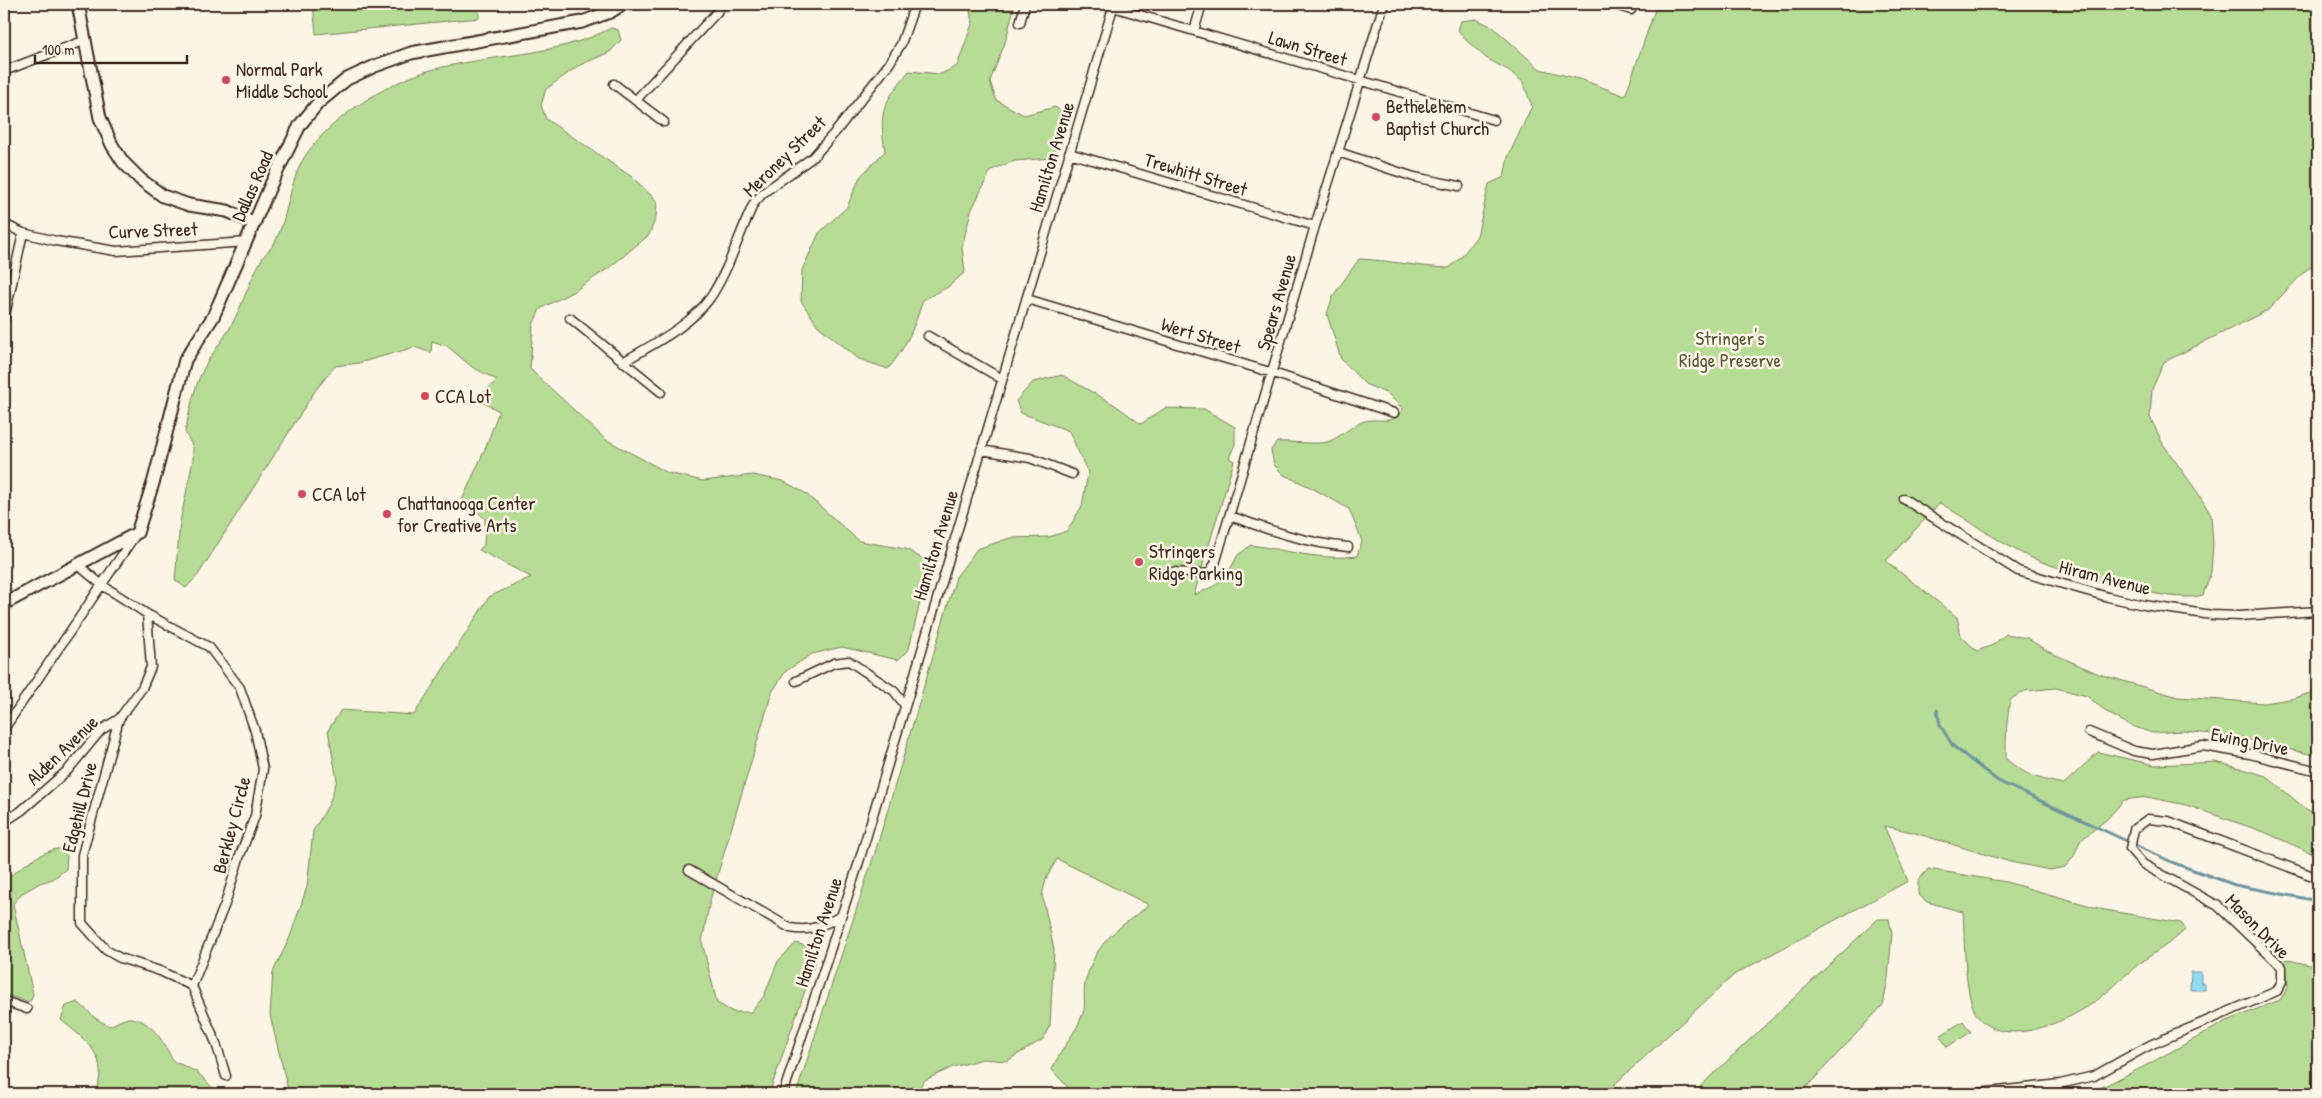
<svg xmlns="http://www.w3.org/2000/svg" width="2322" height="1098" font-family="'Patrick Hand',sans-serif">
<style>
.green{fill:#b7dc96;stroke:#79835a}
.water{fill:#92dcf3;stroke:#6f959e}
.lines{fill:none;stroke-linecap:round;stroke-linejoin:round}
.stream{stroke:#6f959e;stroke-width:3}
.street-casing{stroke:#3b2a1e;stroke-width:11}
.secondary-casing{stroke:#3b2a1e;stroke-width:15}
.street{stroke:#fcf5e5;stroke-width:8}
.secondary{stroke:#fcf5e5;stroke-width:11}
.poi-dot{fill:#d1495b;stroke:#fcf5e5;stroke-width:2}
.labels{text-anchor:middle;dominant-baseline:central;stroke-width:5;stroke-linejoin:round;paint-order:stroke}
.street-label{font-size:19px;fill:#3b2a1e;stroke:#fcf5e5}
.poi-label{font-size:19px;fill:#3b2a1e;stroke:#fcf5e5;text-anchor:start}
.park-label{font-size:19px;fill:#5a563c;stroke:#fcf5e5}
</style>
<rect width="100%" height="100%" fill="#fcf5e5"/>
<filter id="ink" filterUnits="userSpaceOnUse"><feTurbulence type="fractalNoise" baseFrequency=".02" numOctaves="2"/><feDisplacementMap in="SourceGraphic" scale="10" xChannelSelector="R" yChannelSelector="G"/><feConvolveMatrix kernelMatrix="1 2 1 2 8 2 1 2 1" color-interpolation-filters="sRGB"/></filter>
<g filter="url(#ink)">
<path class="green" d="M313 4H478L479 18 316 34Z
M969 4H1015L1005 43 990 81 996 100 1024 115 1055 107 1062 112 1059 138 1051 158 1015 161 991 170 971 211 962 247 965 272 948 287 923 300C914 328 907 346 888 369L859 359 818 326 801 301 802 270 819 233 847 207 860 177 885 151C878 109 884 103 909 71L941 74 957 66 972 24Z
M1657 4H2318V262L2305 271 2268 310 2164 362 2152 389 2150 417 2163 444 2198 493 2211 515 2213 544 2211 572 2203 595C2171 606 2058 570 2025 555 1996 540 1968 520 1940 503L1886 561 1957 617 1961 636 1977 651 1993 645 2006 634 2027 638 2047 651 2099 674 2178 697 2265 703 2295 698 2318 690V756L2231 736 2183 731 2152 733 2129 725 2108 713 2087 696 2056 688 2025 691 2011 699C2006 719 2006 738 2006 759 2026 776 2039 779 2064 784L2098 752 2155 765 2215 762 2240 768 2266 776 2306 809 2318 815V856L2264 832 2186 805 2147 797 2124 800 2107 819 2080 841 2074 856 2065 867 2050 870 2010 862 1912 832 1884 826 1908 881 1735 974 1604 1094H1074L1052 1070C1060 1049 1076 1034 1083 1013 1086 1007 1083 994 1085 983 1096 940 1116 931 1149 905L1057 859 1046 879 1042 895 1054 949 1050 1025 1043 1039 1007 1061 983 1059 953 1067 925 1080 914 1094H796L878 843 956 577 977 549 1010 538 1049 537 1067 531 1082 506 1088 473 1069 431 1021 413 1016 401 1033 382 1062 375 1115 405 1141 424 1165 408 1204 409 1235 427V444L1229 458 1234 461 1194 595 1214 586 1228 573 1238 555 1251 545C1287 550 1320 561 1357 556L1362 541 1349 509 1312 488 1284 475 1274 465 1271 450 1277 442C1289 441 1318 445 1327 442 1339 439 1351 425 1365 421 1382 417 1390 427 1403 409L1388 394 1365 384 1341 359 1327 314 1333 296 1359 259C1389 260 1418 267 1449 268L1462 256 1477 236 1489 184 1504 177 1508 157 1532 106 1523 82 1508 70 1486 58 1466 40 1458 30 1461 21 1476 19 1493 27 1540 69 1583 80 1625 96Z
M611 28 618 30 621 40 610 52 578 66 546 89 541 105 546 119 632 177 657 201 656 217 649 235 610 267 576 290 540 309 533 325 530 369 605 439 668 473 703 481 753 475 783 481 805 493 859 541 906 549 928 562 927 572 909 649 898 660 842 647 812 654 786 671 772 692 710 900 702 942 717 1003 733 1012H751L764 996 778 961 796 943 812 948 817 956 769 1094H289L270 1015 273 972 290 937 307 887 313 831 329 804 337 780 328 730 341 710 414 715 489 597 531 577 479 550 484 545 485 519 479 513 459 507 485 449 499 411 477 399 497 380 472 367 447 346 432 341 431 353 415 347 359 363 335 366 315 391 198 575 186 588 175 580 180 522 193 460V447L185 432C190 411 193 390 203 370 211 353 225 339 233 322 244 301 251 277 263 257 267 252 272 248 275 242 287 220 289 187 301 163 323 122 387 82 431 70 490 54 556 57 611 28Z
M61 848 67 856 66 869 53 879 40 883 21 894 13 904 33 994 31 1000 27 1002 4 994V881C22 867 38 852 61 848Z
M1928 869 2006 882 2105 910 2181 923 2186 929C2172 943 2156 951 2140 963 2122 977 2107 995 2087 1007 2060 1024 2003 1048 1978 1017 1963 997 1965 938 1963 912L1927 902 1918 894V881Z
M1878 919H1889L1892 933 1888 978 1883 1005 1800 1094H1692Z
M2285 959 2318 967V1094H2074L2098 1089 2143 1067 2227 1021 2280 1000 2288 987Z
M78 1002 95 1018 109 1026C115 1024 125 1017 131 1018 152 1020 165 1044 173 1061L197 1072 219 1094H94C112 1059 87 1041 61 1020L66 1006Z
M1963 1021 1971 1032 1947 1047 1940 1036Z"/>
<path class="water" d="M2191 972H2201V983L2205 984V990H2190Z"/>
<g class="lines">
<path class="stream" d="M1937 710 1940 725 1953 746 1998 781 2174 863 2235 885 2318 901"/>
<g class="street-casing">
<path id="street" d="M1612 4 1631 10
M1113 7 1494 120
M1020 23 1025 4
M1194 31 1202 4
M4 71 86 40
M614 84 664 122
M636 100 717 12 722 4
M1338 152 1414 177 1459 186
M1069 153 1315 226
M4 224 23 233 56 241 116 251 247 242
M1027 299 1273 373 1394 413
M570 318 661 392
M4 320 23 233
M928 336 1002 379
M623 362C653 344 689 327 710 298 729 270 739 234 754 203L763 193 813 157 837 130 889 64 901 44 915 4
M981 450 1030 458 1072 474
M1904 499 2018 571 2108 597 2144 605 2212 615 2239 616 2318 611
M1230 516C1269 530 1306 543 1348 547
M78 565 102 585 147 614 209 647 240 688 255 731 263 769 255 816 239 858 225 904 192 986 216 1043 226 1076
M1173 572 1208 574 1215 564 1315 226 1384 4
M147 614 151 667 142 688 119 719 82 855V923L106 950 120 958 160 971 192 986
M796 681 834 663 849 661 894 691 904 704
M4 729 136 534
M2089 732 2134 751 2153 754 2203 746 2250 754 2318 771
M4 822 21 811 68 770 101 730 119 719
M689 870 790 928C810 932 822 926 839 917
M4 1001 27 1009
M783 1094 858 865 1114 4
M1970 1094 2060 1084 2094 1076 2150 1045 2277 991 2282 981V967L2218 906 2143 864 2130 849 2134 829 2148 819 2168 821 2318 878"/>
</g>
<g class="secondary-casing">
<path id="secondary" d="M78 4 100 118 112 145 123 162 140 179 163 196 189 205 227 211 255 223
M4 604 137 533 154 480 185 360 213 317 272 182 300 125 318 103 347 79 375 66 411 53 582 22 610 12 623 4"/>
</g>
<use href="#street" class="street"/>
<use href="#secondary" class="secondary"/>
</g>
</g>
<g class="poi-dot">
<circle cx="226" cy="80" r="5"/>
<circle cx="1376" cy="117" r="5"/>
<circle cx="425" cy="396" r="5"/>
<circle cx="302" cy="494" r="5"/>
<circle cx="387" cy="514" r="5"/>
<circle cx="1139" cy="562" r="5"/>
</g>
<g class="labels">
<g class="street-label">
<text transform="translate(1308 48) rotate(17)">Lawn Street</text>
<text transform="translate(784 156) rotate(-44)">Meroney Street</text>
<text transform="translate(1051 157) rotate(-73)">Hamilton Avenue</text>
<text transform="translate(1196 174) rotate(17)">Trewhitt Street</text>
<text transform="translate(252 186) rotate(-66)">Dallas Road</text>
<text transform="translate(153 230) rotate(-2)">Curve Street</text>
<text transform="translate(1276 302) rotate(-74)">Spears Avenue</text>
<text transform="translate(1201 335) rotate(17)">Wert Street</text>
<text transform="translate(935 545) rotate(-73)">Hamilton Avenue</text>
<text transform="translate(2105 577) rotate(14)">Hiram Avenue</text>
<text transform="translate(2250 741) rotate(11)">Ewing Drive</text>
<text transform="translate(62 750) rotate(-44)">Alden Avenue</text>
<text transform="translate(79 807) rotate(-76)">Edgehill Drive</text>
<text transform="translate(231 825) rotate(-75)">Berkley Circle</text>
<text transform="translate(2258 926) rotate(45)">Mason Drive</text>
<text transform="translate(818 932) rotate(-72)">Hamilton Avenue</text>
</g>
<g class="poi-label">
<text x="236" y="69">Normal Park<tspan x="236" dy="22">Middle School</tspan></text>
<text x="1386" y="106">Bethelehem<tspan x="1386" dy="22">Baptist Church</tspan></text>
<text x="435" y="396">CCA Lot</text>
<text x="312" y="494">CCA lot</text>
<text x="397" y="503">Chattanooga Center<tspan x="397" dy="22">for Creative Arts</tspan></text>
<text x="1149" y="551">Stringers<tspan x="1149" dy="22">Ridge Parking</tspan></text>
</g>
<g class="park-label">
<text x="1730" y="338">Stringer's<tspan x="1730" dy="22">Ridge Preserve</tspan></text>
</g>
</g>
<rect width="2322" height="1098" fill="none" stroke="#fcf5e5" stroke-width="20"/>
<rect x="10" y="10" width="2302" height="1078" fill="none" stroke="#3b2a1e" stroke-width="2" filter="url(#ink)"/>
<path d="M35 55v8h152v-8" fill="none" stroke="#3b2a1e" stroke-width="2.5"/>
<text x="42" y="55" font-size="15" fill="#3b2a1e" stroke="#fcf5e5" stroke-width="4" paint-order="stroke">100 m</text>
</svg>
